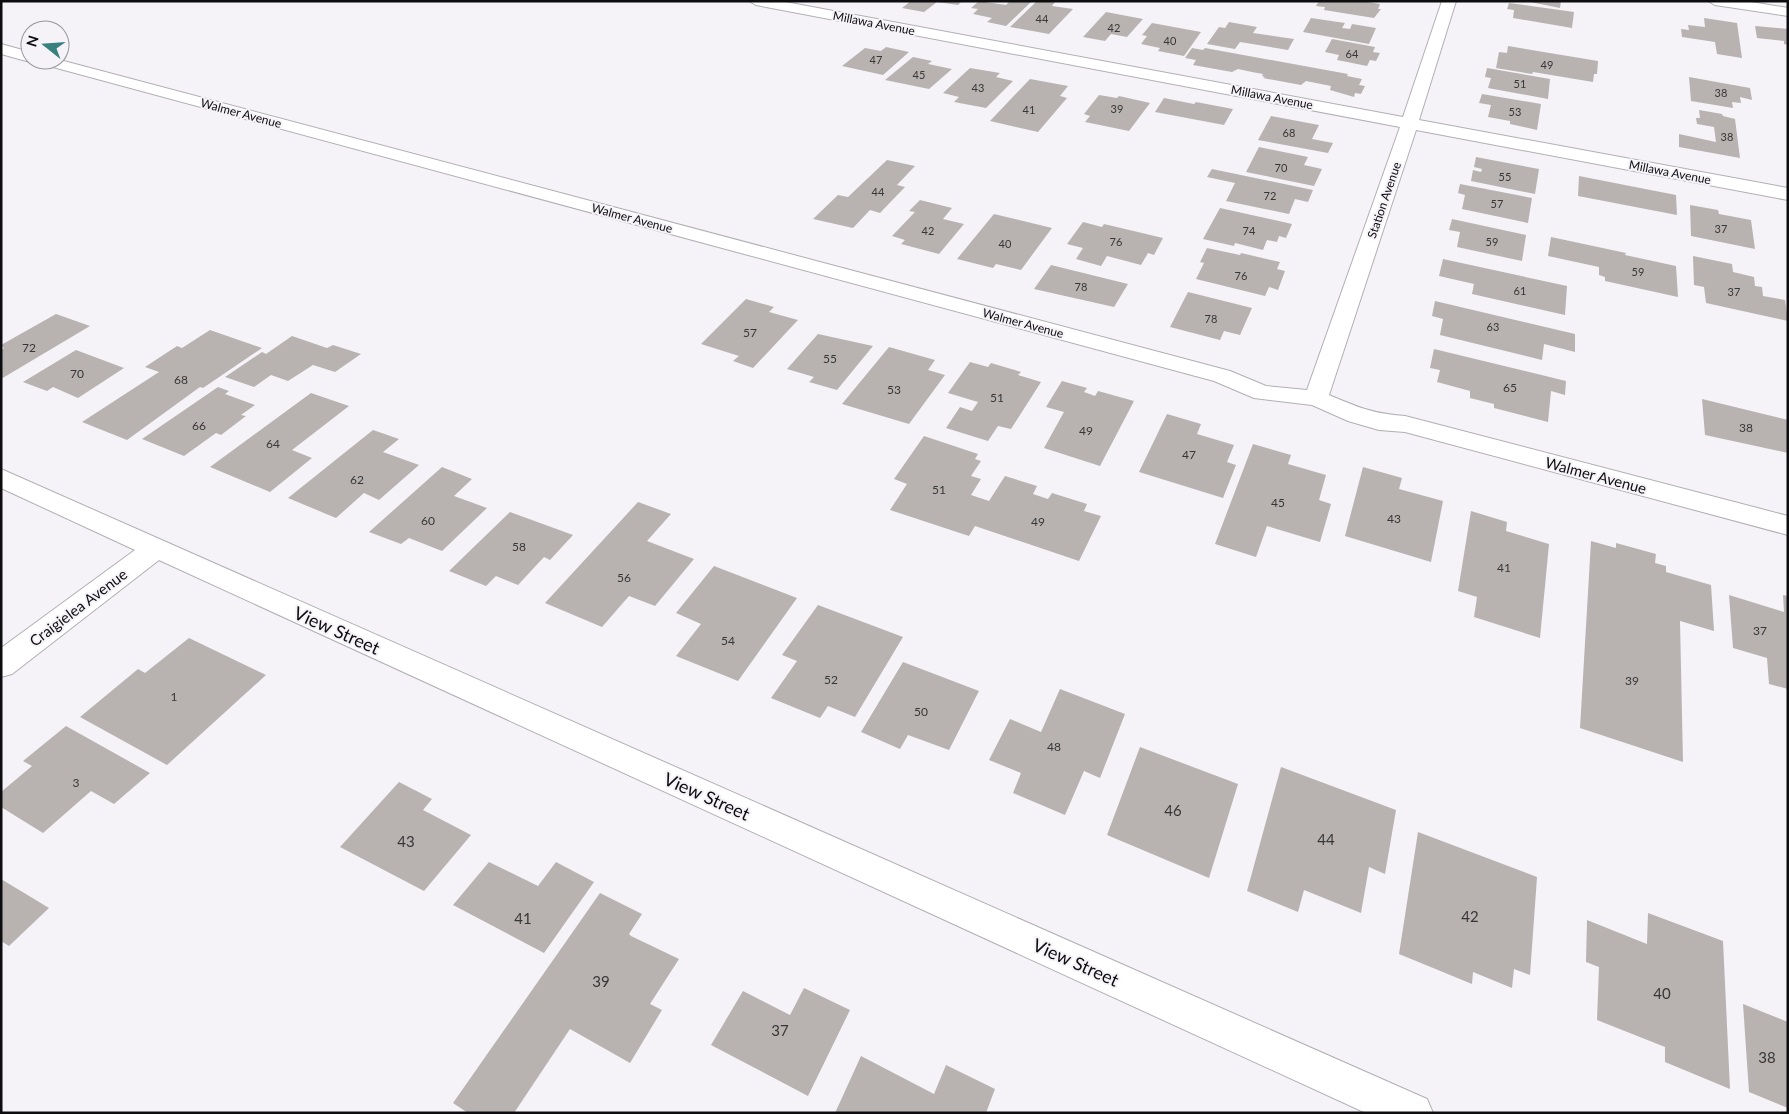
<svg xmlns="http://www.w3.org/2000/svg" width="1789" height="1114" font-family="Lato,sans-serif">
<style>
.building{fill:#b8b3b1}
.lines{fill:none;stroke-linecap:round;stroke-linejoin:round}
.street-casing{stroke:#b1afb4;stroke-width:2}
.street{fill:#fff;fill-rule:evenodd}
.labels{text-anchor:middle;dominant-baseline:central;stroke-width:4;stroke-linejoin:round;paint-order:stroke}
.far-number-label{font-size:11px;fill:#383637}
.far-street-label{font-size:12px;fill:#0d0c0e;stroke:#f5f3f8}
.number-label{font-size:12px;fill:#383637}
.street-label{font-size:15px;fill:#0d0c0e;stroke:#f5f3f8}
.near-number-label{font-size:15px;fill:#383637}
.near-street-label{font-size:18px;fill:#0d0c0e;stroke:#f5f3f8}
</style>
<rect width="100%" height="100%" fill="#f5f3f8"/>
<path class="building" d="M911 1H962L958 5 937 2 924 12 902 8Z
M979 1 1006 5 1010 1 1031 2 1006 26 987 22 992 18 973 14 978 9 971 8Z
M1037 1 1055 2 1052 6 1073 9 1049 34 1010 27Z
M1319 1H1362L1380 4 1378 9H1381L1374 18 1324 10 1325 7 1316 6Z
M1525 1H1561L1560 8Z
M1509 3 1574 12 1572 28 1513 18 1514 10 1507 9Z
M1106 12 1143 19 1127 37 1111 34 1105 41 1083 37Z
M1311 18 1345 23 1342 28 1350 29 1352 24 1376 28 1369 44 1303 32Z
M1704 18 1737 23 1742 58 1717 54 1715 42 1682 37 1681 29 1689 30 1688 25 1705 27Z
M1229 22 1257 27 1253 33 1294 39 1288 50 1240 42 1235 49 1207 44 1219 27 1225 28Z
M1152 23 1201 32 1184 56 1158 51 1160 48 1141 44 1147 36 1142 35Z
M1755 26 1788 29V45L1784 44V41L1757 38Z
M1332 39 1375 47 1373 52 1380 53 1376 61 1370 60 1367 66 1337 60 1339 55 1325 52Z
M1508 46 1598 61 1597 74H1594L1593 82 1533 72 1532 74 1496 68 1499 52 1507 53Z
M886 47 909 52 883 75 842 66 865 48 881 51Z
M1192 48 1203 50 1205 48 1348 74 1347 76 1362 79 1359 85 1365 86 1361 94 1355 93 1354 97 1330 90 1331 86 1306 81 1301 85 1263 78 1265 77 1262 76 1263 74 1252 72 1238 69 1232 72 1193 65 1196 60 1185 58Z
M913 57 932 61 928 64 952 69 929 89 885 80Z
M970 68 1000 73 996 77 1013 81 986 108 954 102 959 97 943 93Z
M1487 68 1550 79 1548 99 1488 88 1491 78 1485 77Z
M1689 77 1750 88 1752 100 1740 97 1741 103 1732 102 1733 108 1691 101Z
M1030 79 1068 86 1060 96 1067 98 1038 132 990 121Z
M1482 94 1541 104 1537 130 1510 124V121L1488 117 1491 105 1479 103Z
M1099 95 1117 98 1119 96 1150 103 1129 131 1085 122 1090 116 1084 114Z
M1164 98 1194 104 1196 102 1233 109 1224 125 1155 112Z
M1699 110 1722 114 1723 116 1735 119 1740 158 1679 147V134L1716 142 1714 127 1697 124 1696 118H1700Z
M1271 116 1319 125 1312 139 1333 143 1328 153 1258 140Z
M1259 147 1308 157 1304 165 1322 169 1314 186 1246 172Z
M1476 157 1539 169 1535 194 1471 181 1473 170 1481 172 1482 169 1474 167Z
M887 160 915 166 897 185 905 187 880 213 870 210 853 228 813 219 838 195 848 197Z
M1212 169 1313 190 1308 202 1295 199 1289 214 1226 201 1235 183 1207 177Z
M1579 176 1676 195 1677 215 1578 196Z
M1460 184 1532 198 1528 223 1462 209 1465 195 1458 193Z
M920 200 952 208 943 219 964 224 939 254 901 244 905 240 892 236 915 212 909 211Z
M1690 205 1718 210 1719 214 1751 220 1755 249 1691 236Z
M1220 208 1292 224 1286 238 1279 236 1277 242 1267 240 1263 250 1235 243 1234 246 1203 239Z
M994 214 1052 228 1021 270 996 264 993 268 957 259Z
M1452 219 1526 235 1522 261 1457 247 1460 232 1449 230Z
M1083 222 1102 227 1104 224 1163 238 1154 255 1148 253 1141 265 1107 256 1101 266 1076 259 1083 248 1067 244Z
M1551 237 1626 253 1625 255 1676 266 1678 297 1605 281V277L1599 275V267L1548 256Z
M1207 248 1240 255 1241 253 1280 262 1277 269 1285 271 1278 290 1269 287 1265 296 1196 279 1204 263 1200 262Z
M1693 256 1732 264 1733 272 1754 277 1755 286 1762 287 1763 296 1785 300 1788 321 1706 303 1704 287 1694 285Z
M1443 259 1567 286 1565 315 1472 294 1474 284 1439 276Z
M1051 265 1128 284 1114 307 1034 289Z
M1188 292 1252 308 1240 335 1224 331 1220 340 1170 327Z
M746 299 774 307 769 312 798 320 753 368 733 361 739 356 701 344Z
M1435 301 1575 334V352L1544 344 1542 360 1440 335 1443 319 1432 316Z
M56 314 90 326 1 379V350L4 348 1 345Z
M210 330 262 348 203 388 200 387 127 440 82 422 159 372 145 367 177 346 182 348Z
M818 334 873 346 837 390 809 382 814 377 787 369Z
M292 336 327 348 333 345 361 354 335 372 313 365 288 381 271 375 254 387 225 377 262 352 266 354Z
M889 347 935 360 928 370 945 375 909 424 842 404Z
M1434 349 1566 381 1565 395 1551 391 1548 422 1494 408V404L1470 398V391L1437 382 1440 370 1430 368Z
M76 350 124 368 78 398 53 387 47 391 23 382Z
M970 362 988 367 991 363 1021 372 1018 375 1041 382 1011 429 998 426 988 441 946 428 960 407 972 411 978 402 948 393Z
M1062 381 1087 388 1084 392 1095 396 1098 391 1134 401 1100 466 1044 448 1064 412 1046 407Z
M218 387 229 391 225 394 255 405 241 415 246 416 221 435 216 433 184 456 142 439Z
M311 393 349 406 292 450 312 458 270 492 210 467Z
M1702 399 1788 420V453L1705 435Z
M1167 414 1201 424 1197 434 1234 445 1227 462 1236 465 1223 498 1139 472Z
M373 430 399 439 383 452 419 465 379 500 364 493 336 518 288 498Z
M924 436 978 454 975 459 981 461 971 476 981 479 971 495 989 501 1005 476 1037 486 1033 494 1048 499 1052 493 1087 504 1084 511 1101 516 1079 561 975 526 969 536 890 510 907 484 894 479Z
M1253 444 1291 455 1288 464 1326 475 1319 500 1331 504 1320 542 1267 526 1256 557 1215 544Z
M442 467 472 479 454 496 487 508 442 551 409 538 401 544 369 532Z
M1363 467 1402 478 1399 489 1443 501 1431 562 1345 536Z
M638 502 671 514 647 541 694 559 655 606 629 596 602 627 545 603Z
M1471 511 1507 522 1506 531 1549 544 1540 638 1474 617 1477 597 1458 591Z
M510 512 573 535 550 560 544 557 518 585 496 576 486 586 449 571Z
M1591 541 1616 548V543L1656 554 1655 563 1666 566V572L1711 585 1714 631 1680 621 1683 762 1580 728Z
M714 566 797 598 738 681 676 656 701 624 676 613Z
M1729 595 1784 612 1783 595 1788 596V689L1769 684 1767 658 1733 648Z
M818 605 903 637 855 717 828 706 820 718 771 698 797 661 782 655Z
M189 638 266 675 167 765 80 717 138 669 145 673Z
M903 662 979 691 949 750 908 735 900 749 861 732Z
M1060 689 1125 714 1100 778 1084 771 1065 815 1013 793 1021 773 989 760 1010 719 1041 732Z
M66 726 150 773 114 804 91 791 43 833 1 807V792L32 766 23 761Z
M1140 747 1238 784 1209 878 1107 835Z
M1281 767 1396 810 1385 874 1369 867 1361 913 1304 890 1298 912 1247 891Z
M399 782 432 799 423 810 471 835 424 891 340 847Z
M1418 832 1537 877 1530 975 1514 969 1512 988 1473 972 1472 984 1399 954Z
M489 862 538 886 556 862 594 882 544 953 453 905Z
M1 879 49 908 9 946 1 941Z
M600 893 642 914 629 934 631 936 679 959 650 1004 662 1010 630 1063 570 1029 514 1113H468L453 1103Z
M1648 913 1723 941 1730 1089 1665 1062V1047L1597 1020 1599 967 1586 962 1587 920 1647 944Z
M804 988 850 1010 808 1096 711 1045 743 991 790 1015Z
M1743 1004 1788 1022V1108L1749 1092Z
M861 1056 934 1094 946 1065 995 1089 986 1113H835Z"/>
<g class="lines">
<g class="street-casing">
<path id="street" d="M749 1H780L1403 117 1442 1H1456L1419 120 1788 188V200L1416 130 1329 395C1357 407 1374 414 1405 416L1788 516V535L1405 432 1379 430 1348 421 1312 405 1254 398 1214 381 38 63 35 60 30 62 1 54V44L30 52V60H60L1230 371 1266 386 1307 390 1400 127 756 5Z
M1708 1H1745L1788 8V16L1715 5Z
M1 469 1427 1099 1433 1113H1366L159 560 12 674 1 677V648L135 550 1 488Z"/>
</g>
<use href="#street" class="street"/>
</g>
<g class="labels">
<g class="far-number-label">
<text x="1042" y="18">44</text>
<text x="1114" y="27">42</text>
<text x="1170" y="40">40</text>
<text x="1352" y="53">64</text>
<text x="876" y="59">47</text>
<text x="1547" y="64">49</text>
<text x="919" y="74">45</text>
<text x="1520" y="83">51</text>
<text x="978" y="87">43</text>
<text x="1721" y="92">38</text>
<text x="1117" y="108">39</text>
<text x="1029" y="109">41</text>
<text x="1515" y="111">53</text>
<text x="1289" y="132">68</text>
<text x="1727" y="136">38</text>
<text x="1281" y="167">70</text>
<text x="1505" y="176">55</text>
<text x="878" y="191">44</text>
<text x="1270" y="195">72</text>
<text x="1497" y="203">57</text>
<text x="1721" y="228">37</text>
<text x="928" y="230">42</text>
<text x="1249" y="230">74</text>
<text x="1116" y="241">76</text>
<text x="1492" y="241">59</text>
<text x="1005" y="243">40</text>
<text x="1638" y="271">59</text>
<text x="1241" y="275">76</text>
<text x="1081" y="286">78</text>
<text x="1520" y="290">61</text>
<text x="1734" y="291">37</text>
<text x="1211" y="318">78</text>
<text x="1493" y="326">63</text>
</g>
<g class="far-street-label">
<text transform="translate(874 23) rotate(11)">Millawa Avenue</text>
<text transform="translate(1272 97) rotate(11)">Millawa Avenue</text>
<text transform="translate(241 113) rotate(15)">Walmer Avenue</text>
<text transform="translate(1670 172) rotate(11)">Millawa Avenue</text>
<text transform="translate(1384 200) rotate(-71)">Station Avenue</text>
<text transform="translate(632 218) rotate(15)">Walmer Avenue</text>
<text transform="translate(1023 323) rotate(15)">Walmer Avenue</text>
</g>
<g class="number-label">
<text x="750" y="332">57</text>
<text x="29" y="347">72</text>
<text x="830" y="358">55</text>
<text x="77" y="373">70</text>
<text x="181" y="379">68</text>
<text x="1510" y="387">65</text>
<text x="894" y="389">53</text>
<text x="997" y="397">51</text>
<text x="199" y="425">66</text>
<text x="1746" y="427">38</text>
<text x="1086" y="430">49</text>
<text x="273" y="443">64</text>
<text x="1189" y="454">47</text>
<text x="357" y="479">62</text>
<text x="939" y="489">51</text>
<text x="1278" y="502">45</text>
<text x="1394" y="518">43</text>
<text x="428" y="520">60</text>
<text x="1038" y="521">49</text>
<text x="519" y="546">58</text>
<text x="1504" y="567">41</text>
<text x="624" y="577">56</text>
<text x="1760" y="630">37</text>
<text x="728" y="640">54</text>
<text x="831" y="679">52</text>
<text x="1632" y="680">39</text>
<text x="174" y="696">1</text>
<text x="921" y="711">50</text>
<text x="1054" y="746">48</text>
<text x="76" y="782">3</text>
</g>
<g class="street-label">
<text transform="translate(1596 475) rotate(15)">Walmer Avenue</text>
<text transform="translate(78 607) rotate(-37)">Craigielea Avenue</text>
</g>
<g class="near-number-label">
<text x="1173" y="810">46</text>
<text x="1326" y="839">44</text>
<text x="406" y="841">43</text>
<text x="1470" y="916">42</text>
<text x="523" y="918">41</text>
<text x="601" y="981">39</text>
<text x="1662" y="993">40</text>
<text x="780" y="1030">37</text>
<text x="1767" y="1057">38</text>
</g>
<g class="near-street-label">
<text transform="translate(337 630) rotate(24)">View Street</text>
<text transform="translate(707 796) rotate(24)">View Street</text>
<text transform="translate(1076 962) rotate(24)">View Street</text>
</g>
</g>
<rect width="1789" height="1114" fill="none" stroke="#0d0c0e" stroke-width="5"/>
<g transform="translate(45 45) rotate(287)"><circle r="24" fill="#f5f3f8" stroke="#98979a"/>
<path d="M0-4L9 19L0 12L-9 19Z" fill="#39817f"/>
<text y="-8" font-size="14" font-weight="bold" text-anchor="middle" fill="#0d0c0e">N</text>
</g>
</svg>
